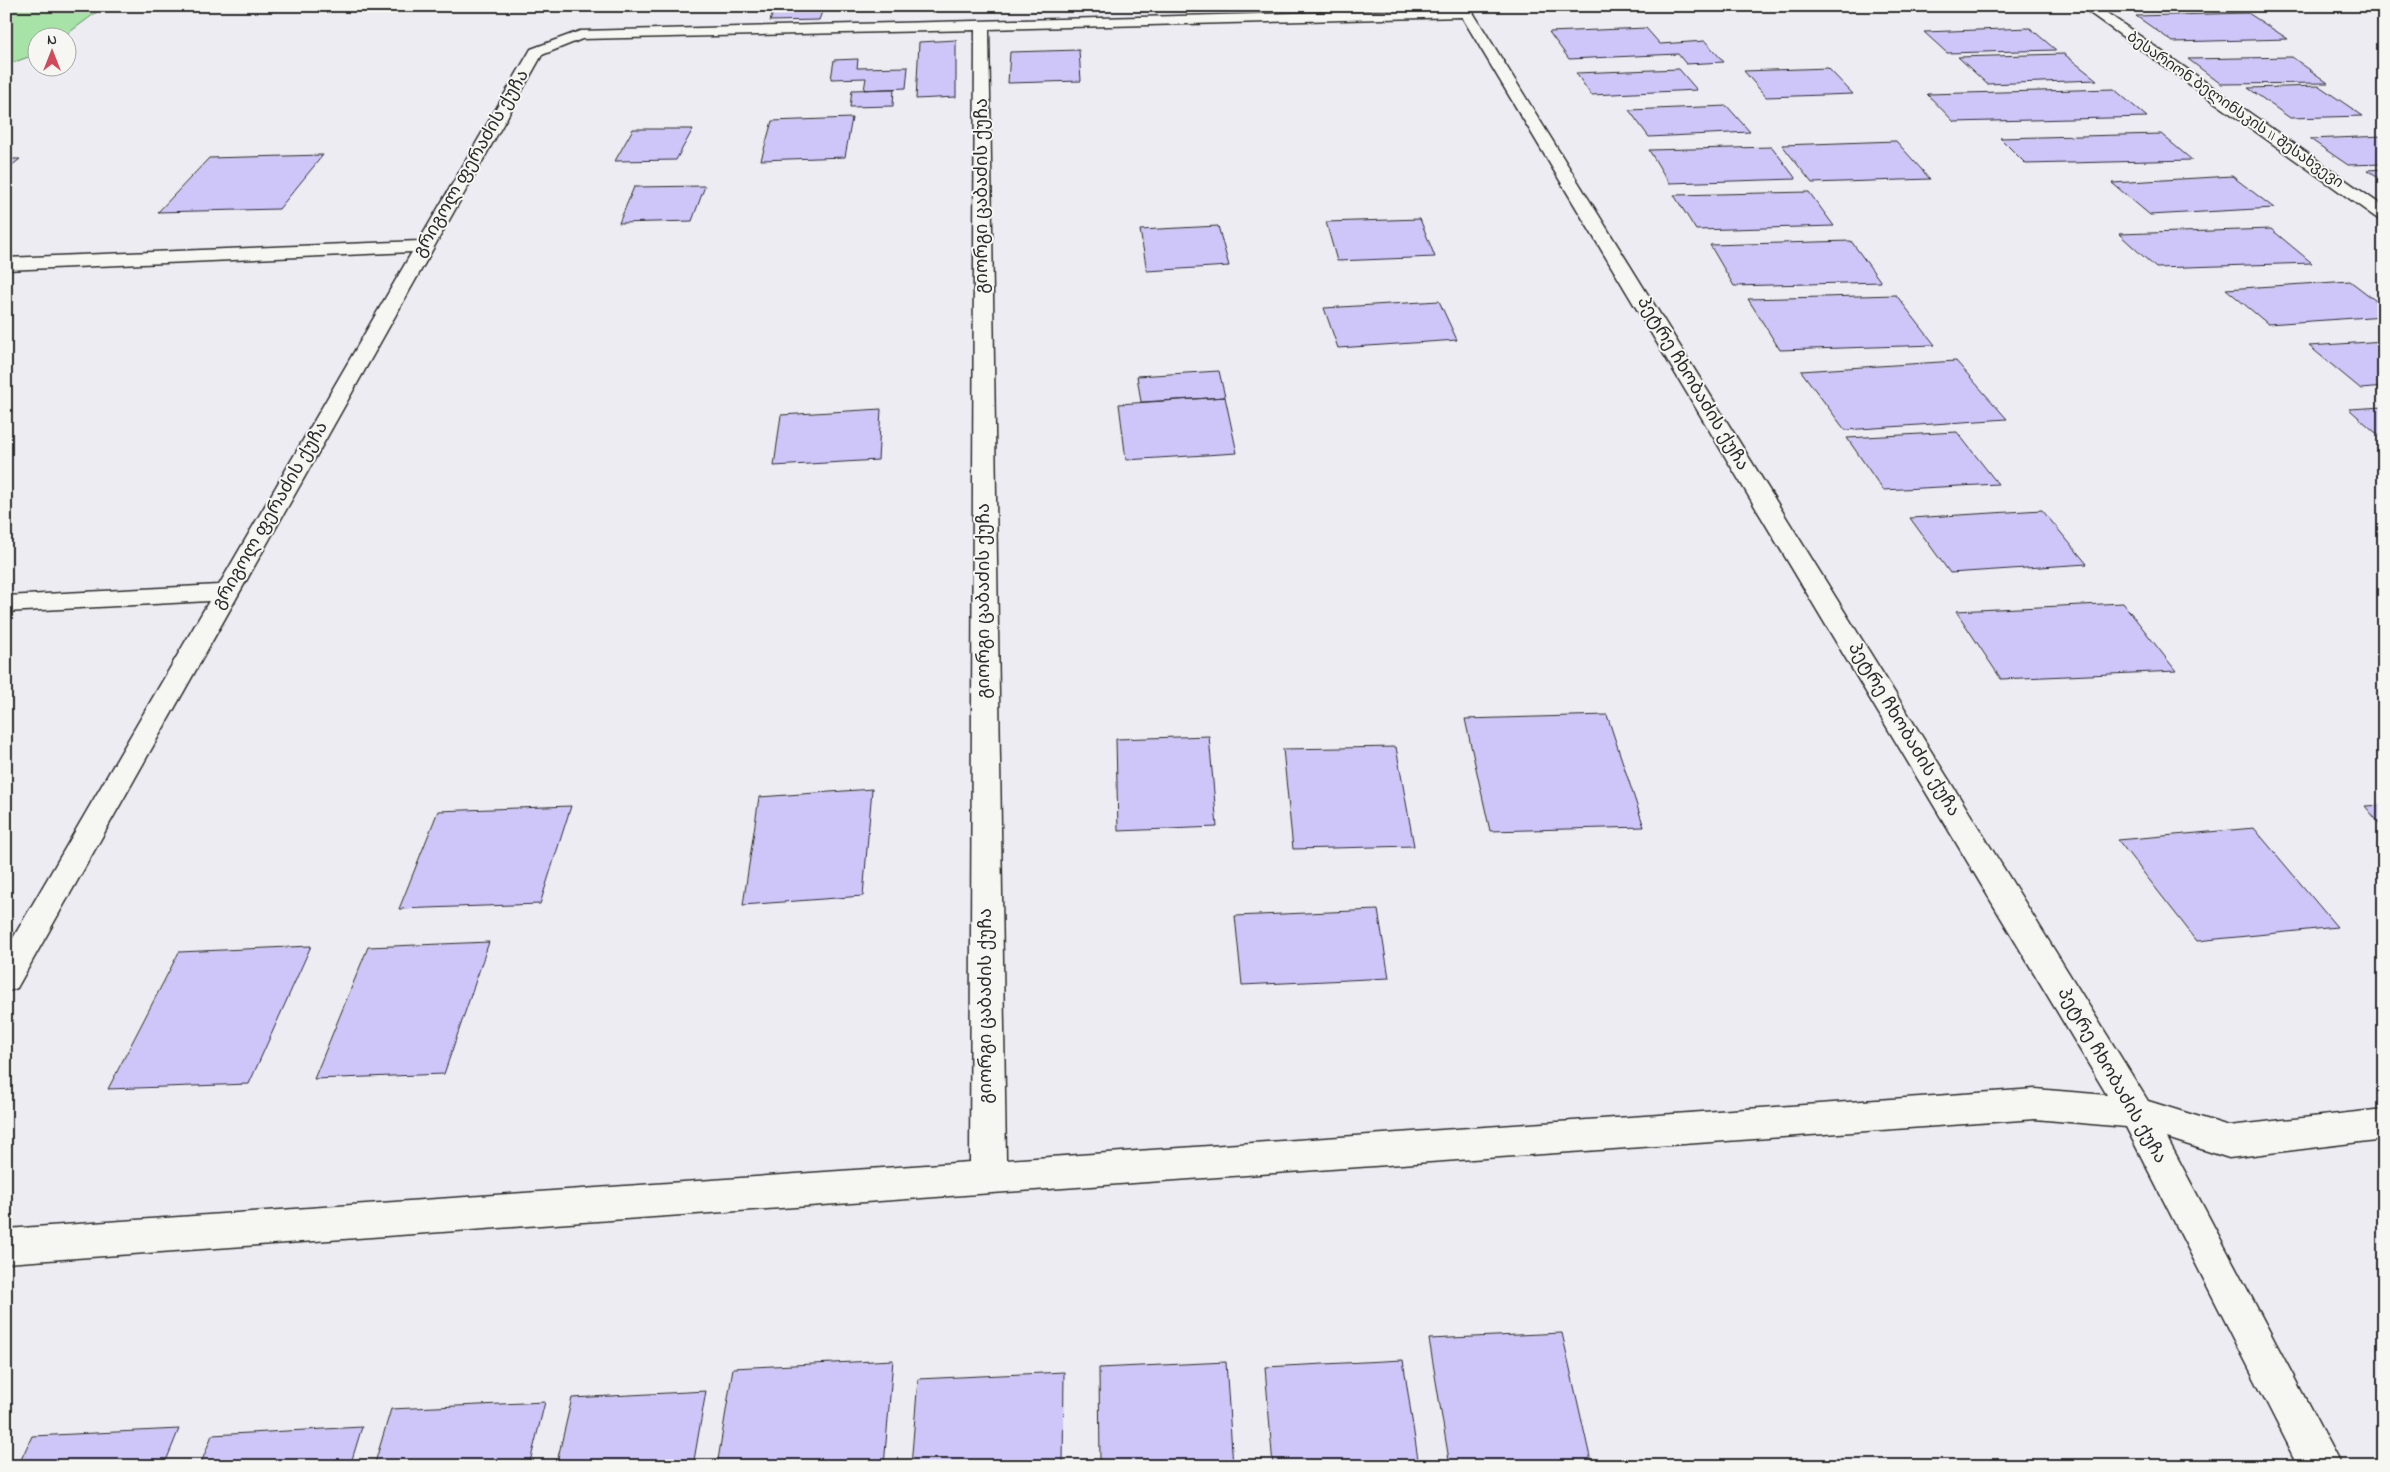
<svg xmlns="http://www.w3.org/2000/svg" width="2390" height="1472" font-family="'Indie Flower','Noto Sans Georgian',sans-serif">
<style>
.green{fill:#a7e2a7;stroke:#698669}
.building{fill:#cec6f8;stroke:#2b2b2b}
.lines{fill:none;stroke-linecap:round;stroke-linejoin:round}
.minor-casing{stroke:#2b2b2b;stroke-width:3}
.minor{fill:#f6f6f2;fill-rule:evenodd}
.labels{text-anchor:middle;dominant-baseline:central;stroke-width:4;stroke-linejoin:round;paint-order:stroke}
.far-street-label{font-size:15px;fill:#2b2b2b;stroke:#f6f6f2}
.street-label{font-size:18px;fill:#2b2b2b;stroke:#f6f6f2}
</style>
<rect width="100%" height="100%" fill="#eeecf3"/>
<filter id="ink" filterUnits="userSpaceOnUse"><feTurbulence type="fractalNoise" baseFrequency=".02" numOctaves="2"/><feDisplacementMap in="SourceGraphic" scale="10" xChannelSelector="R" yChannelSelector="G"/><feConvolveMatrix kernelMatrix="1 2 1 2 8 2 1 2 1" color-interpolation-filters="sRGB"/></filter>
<g filter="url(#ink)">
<path class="green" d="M6 6H105L63 37 38 38 37 54 6 65Z"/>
<path class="building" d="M758 6H824L819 20 770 21 775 7Z
M1312 6H1381L1382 8 1313 10Z
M1705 6H1758L1760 9 1709 10Z
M2248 13 2288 39 2173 42 2136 16Z
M1646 28 1660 44 1705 41 1724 62 1686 64 1678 54 1569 59 1549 32Z
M2030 28 2056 50 1947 53 1924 32Z
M956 40V97L916 99 919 42Z
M1079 50 1081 81 1008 83 1010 52Z
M2064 54 2097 80 1987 84 1958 57Z
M2292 57 2328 83 2221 84 2188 59Z
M858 59 857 68 908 67 906 88 864 90 866 78 831 79 834 60Z
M1828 68 1853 94 1766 97 1744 71Z
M1679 69 1697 90 1591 95 1576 73Z
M2319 86 2363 116 2290 118 2248 88Z
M888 89H894L893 106 850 107 852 90Z
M2114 89 2147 117 1954 122 1927 94Z
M1727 106 1750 132 1649 137 1629 110Z
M852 118 845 157 761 160 772 121Z
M633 129H693L676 160 615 161Z
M2161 134 2192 160 2026 164 2000 138Z
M2384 136V164L2348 165 2310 139Z
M1896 141 1930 179 1812 183 1782 145Z
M1772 147 1796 179 1669 183 1649 150Z
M323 155 279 209 158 212 209 158Z
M6 159H20L6 170Z
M2384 169V181L2368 170Z
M2232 176 2274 208 2150 215 2112 183Z
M705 186 692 221 619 223 634 187Z
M1809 192 1834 226 1696 230 1674 195Z
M1420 219 1435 257 1337 261 1326 222Z
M1218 226 1229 266 1147 271 1140 230Z
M2271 229 2312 263 2156 268 2119 234Z
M1851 241 1881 282 1734 286 1710 245Z
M2350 281 2384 307V316L2268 324 2226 289Z
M1896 295 1935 345 1780 350 1748 299Z
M1439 301 1457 340 1338 348 1324 308Z
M2384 341V387L2361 389 2309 346Z
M1956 361 2007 419 1845 430 1801 371Z
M1219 371 1225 397 1141 402 1137 376Z
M1225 397 1237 453 1126 460 1119 404Z
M2384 407V440L2349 409Z
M881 409 878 460 774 466 781 415Z
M1957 432 1998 484 1883 490 1847 438Z
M2042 510 2087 564 1950 573 1910 518Z
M2123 603 2176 671 2001 679 1956 611Z
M1607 715 1644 827 1490 831 1465 719Z
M1209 736 1217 827 1118 831 1116 739Z
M1396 747 1414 846 1293 849 1283 749Z
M872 789 863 896 743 905 759 797Z
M2384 805V829L2365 806Z
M571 806 540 904 399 909 438 811Z
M2254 828 2337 927 2197 941 2118 840Z
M1378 910 1389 978 1242 985 1235 916Z
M489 942 444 1074 314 1079 368 947Z
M311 946 249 1084 108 1089 179 952Z
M1562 1333 1592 1466H1450L1429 1339Z
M893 1360 884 1466H717L733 1368Z
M1403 1360 1419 1466H1273L1265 1367Z
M1226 1362 1233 1466H1100L1099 1368Z
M1064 1372 1063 1466H911L918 1379Z
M706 1391 693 1466H556L572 1398Z
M545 1402 529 1466H374L391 1409Z
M362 1427 350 1466H200L212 1435Z
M179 1429 164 1466H18L32 1436Z"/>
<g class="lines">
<g class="minor-casing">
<path id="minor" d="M1455 6H1469L2148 1101 2229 1126 2384 1109V1139L2229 1158 2167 1138 2341 1466H2299L2126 1127 2035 1119 6 1263V1229L970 1162 975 30 582 39 542 55 17 988 6 992V950L209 601 6 612V596L219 585 412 252 6 270V258L419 241 531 49 580 31 1457 9ZM1462 17 2107 1095 2035 1089 1006 1160 989 29Z
M2080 6H2097L2384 207V220L2378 219Z"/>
</g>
<use href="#minor" class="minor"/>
</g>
</g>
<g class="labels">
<g class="far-street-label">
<text transform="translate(2235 110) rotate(35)">ბესარიონ ბელინსკის II შესახვევი</text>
</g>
<g class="street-label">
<text transform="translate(472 164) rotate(-60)">გრიგოლ ფერაძის ქუჩა</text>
<text transform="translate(983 196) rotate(-90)">გიორგი ცაბაძის ქუჩა</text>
<text transform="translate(1692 384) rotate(59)">პეტრე ჩხობაძის ქუჩა</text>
<text transform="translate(271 516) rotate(-60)">გრიგოლ ფერაძის ქუჩა</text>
<text transform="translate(985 601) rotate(-90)">გიორგი ცაბაძის ქუჩა</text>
<text transform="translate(1903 730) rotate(59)">პეტრე ჩხობაძის ქუჩა</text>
<text transform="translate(987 1006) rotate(-90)">გიორგი ცაბაძის ქუჩა</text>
<text transform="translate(2111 1076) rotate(60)">პეტრე ჩხობაძის ქუჩა</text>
</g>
</g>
<rect width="2390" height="1472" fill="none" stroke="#f6f6f2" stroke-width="25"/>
<rect x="12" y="12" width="2365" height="1447" fill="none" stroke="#2b2b2b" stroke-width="2" filter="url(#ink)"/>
<g transform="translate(52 52)"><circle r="24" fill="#f6f6f2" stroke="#a5a5a2"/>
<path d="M0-4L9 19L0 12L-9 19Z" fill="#d1495b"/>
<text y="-8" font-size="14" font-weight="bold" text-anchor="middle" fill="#2b2b2b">N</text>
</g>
</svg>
